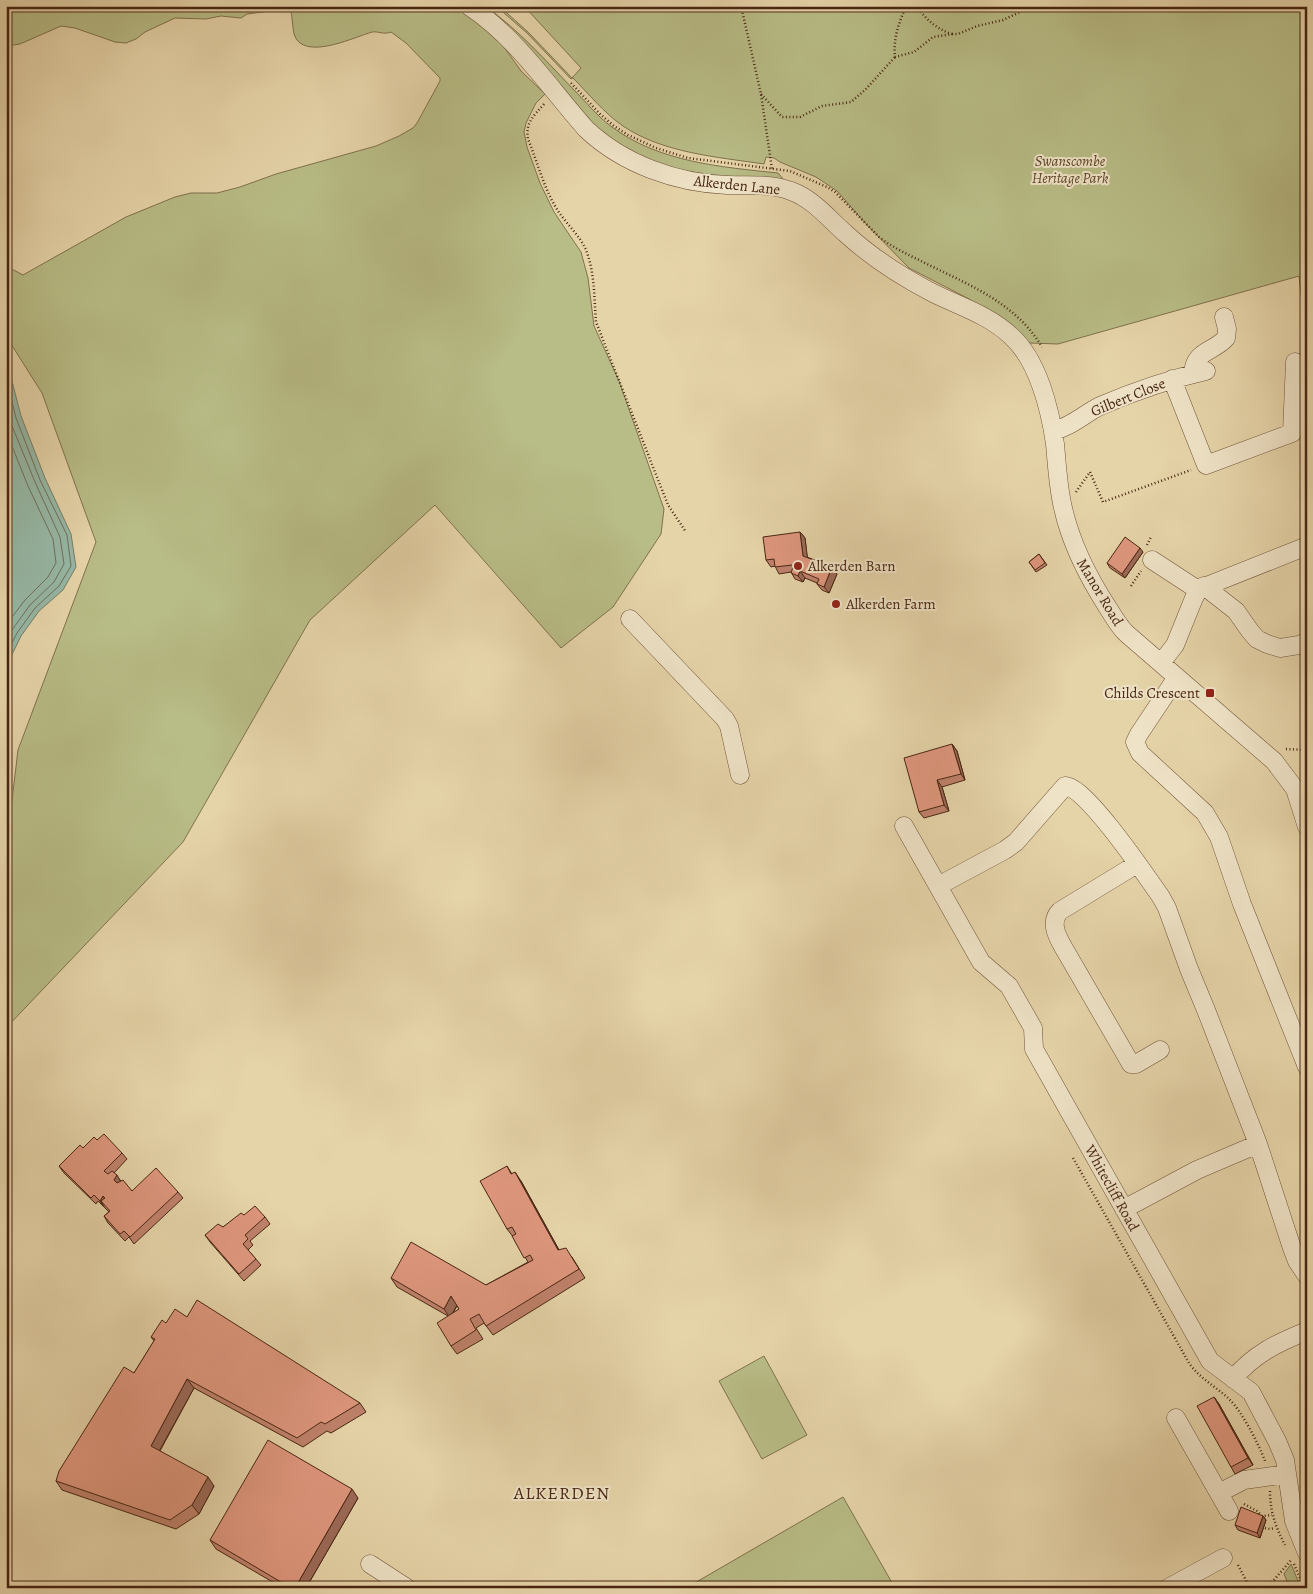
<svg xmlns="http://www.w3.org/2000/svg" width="1313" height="1594" font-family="Alegreya,serif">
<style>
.green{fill:#b8bc86;stroke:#80714c}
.water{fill:#96b8a6;stroke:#777e6b}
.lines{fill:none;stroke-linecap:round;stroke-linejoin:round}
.shore{stroke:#6f6f5c;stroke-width:1}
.minor-casing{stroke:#705238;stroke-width:19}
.path{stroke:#482613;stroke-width:2.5;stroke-dasharray:1 2.5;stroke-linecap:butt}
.minor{stroke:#efe3c7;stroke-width:18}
.wall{fill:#c0826c;stroke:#482613;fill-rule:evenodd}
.shaded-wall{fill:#9c6a58;stroke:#482613}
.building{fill:#df977e;stroke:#482613}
.poi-dot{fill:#8f2418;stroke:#efe3c7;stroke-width:2}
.labels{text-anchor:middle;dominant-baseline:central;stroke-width:4;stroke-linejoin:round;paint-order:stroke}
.park-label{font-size:15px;font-style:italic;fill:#5e442a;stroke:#efe3c7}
.street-label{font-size:15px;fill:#482613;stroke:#efe3c7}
.poi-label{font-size:15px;fill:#482613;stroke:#efe3c7;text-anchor:start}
.quarter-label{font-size:18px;letter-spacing:1px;fill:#482613;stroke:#efe3c7}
</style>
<rect width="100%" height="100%" fill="#e6d4a9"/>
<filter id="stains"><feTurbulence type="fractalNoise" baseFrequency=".004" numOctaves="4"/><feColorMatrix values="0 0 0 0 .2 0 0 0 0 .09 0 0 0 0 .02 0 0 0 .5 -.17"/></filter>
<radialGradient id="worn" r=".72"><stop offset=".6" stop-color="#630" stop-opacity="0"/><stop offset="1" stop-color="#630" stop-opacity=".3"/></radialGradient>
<path class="green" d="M6 6H274L263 12 247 14 241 18 221 16 206 19 175 18 145 32 136 39 126 43 115 42 75 28 61 26 20 44 6 46Z
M289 6H456L492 34 504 47 521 71 545 94 536 103 526 123 524 132 527 147 540 183 554 212 581 252 588 278 594 326 619 381 664 509 661 534 613 607 561 648 435 505 310 620 183 842 6 1028V851L18 750 96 542 42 393 6 336V266L23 275 126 217 175 197 191 193H217L240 187 276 174 376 146 399 136 413 128 417 123 440 81V78L406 43 391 32C384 35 378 31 372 32 355 37 311 58 297 40 291 33 294 16 289 6Z
M480 6H485C519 30 546 61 574 90 586 102 598 117 612 127 659 162 721 167 778 173L784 180 724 178 659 166 612 141 583 115Z
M496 6H499L528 32 572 78 581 68 524 6H1307V348L1299 276 1058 344 1030 343 969 299 909 268 866 224 837 191 816 177 780 162 774 158 766 157 764 164C717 157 663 153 623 126 604 113 589 94 573 78L571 79 527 33Z
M764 1356 807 1435 762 1459 719 1381Z
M843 1497 895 1588H686Z
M1291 1564 1301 1588H1290L1284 1574Z"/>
<path class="water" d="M6 358 21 416 45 478 71 534 76 567 63 590 39 611 21 636 6 667Z"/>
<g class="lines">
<path class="shore" d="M6 377 16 418 40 480 67 535 71 566 59 586 35 608 17 633 6 655
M6 404 10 421 35 482 60 537 64 564 54 582 30 605 12 630 6 641
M6 431 28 486 53 539 56 563 48 577 25 600 6 625"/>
<g class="minor-casing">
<path id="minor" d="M469 6C517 38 548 86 586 129 623 164 676 183 727 185 748 186 770 183 791 191 813 199 828 218 845 233 871 257 902 277 933 293 959 306 989 315 1011 336 1038 360 1050 409 1055 444 1057 465 1058 487 1063 508 1071 544 1088 577 1108 608 1114 617 1119 627 1127 634L1274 761 1295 789 1307 827
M1193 374C1194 350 1214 352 1226 338L1227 329 1224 317
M1172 379 1206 465 1292 433 1295 362
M1053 431C1071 427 1084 414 1100 406 1135 391 1170 379 1206 371
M1152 560 1198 590
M1204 586 1236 611 1250 631 1257 639 1267 644 1280 648 1299 645 1307 642
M630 619 725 719 729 726 740 775
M1161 663 1175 645 1194 598 1199 589 1307 546
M1177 677 1139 734 1135 742 1140 753 1205 813 1219 837 1242 904 1307 1067
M904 826 981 962 1009 986 1033 1028 1034 1049 1210 1361 1251 1392 1277 1441 1285 1460 1294 1521 1307 1553
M1137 864 1060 911C1050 921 1056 934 1062 945L1131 1064H1136L1160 1050
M938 886 1005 850 1016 842 1065 786C1085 785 1147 877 1161 897L1167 908 1189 969 1206 1010 1258 1144 1292 1248 1297 1261 1307 1276
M1124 1209 1197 1170 1258 1144
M1233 1379C1254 1354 1277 1343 1307 1331
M1176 1418 1229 1511
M1219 1493 1244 1480 1287 1474
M370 1564 407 1588
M1168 1588 1223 1558"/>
</g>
<path class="path" d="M741 6 761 94 772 169
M906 6C899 23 893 38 895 57L914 52 933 37 952 34C936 29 926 19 916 6
M1283 6 1307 9
M952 34H958L977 26 1003 20 1033 6
M571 83 600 114 614 126 628 135 656 148 688 158 790 171 827 187 835 192 879 237C892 247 905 253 919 260 964 283 1015 301 1042 347
M761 94 782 117H800L822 106 851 102 865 90 895 57
M544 104C534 116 525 122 528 139 537 161 543 185 555 206 564 222 579 234 586 250 595 273 594 298 596 322L668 505 686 532
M1076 492 1090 472 1103 502 1191 470
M1147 545 1151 537
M1131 586 1141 571
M1286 749 1307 750
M1073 1158 1189 1363C1200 1379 1217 1387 1230 1400 1243 1413 1259 1445 1265 1461
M1270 1491C1270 1512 1276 1528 1285 1545
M1244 1504 1257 1511 1262 1516 1272 1515
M1265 1528 1270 1529 1275 1528
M1294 1564 1304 1588
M1238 1565 1250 1588
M1269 1588 1268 1587 1292 1559"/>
<use href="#minor" class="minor"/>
</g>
<path class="wall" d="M800 532 805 538 807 557 832 567 837 574 829 593 822 590 817 584V583L805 578 803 582 795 579 791 572 779 574 775 566 771 567 766 560Z
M1143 552 1125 578 1110 568 1107 563Z
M1039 554 1047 565 1036 572 1029 562Z
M952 744 957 751 965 780 942 787 949 811 924 818 919 812Z
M83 1148 122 1153 127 1159 114 1173 121 1181 132 1191 178 1192 183 1198 134 1244 129 1237 125 1241 108 1223 104 1216 109 1212 98 1201 96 1204 64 1173 59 1166Z
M507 1166 512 1174 521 1181 559 1250 572 1257 585 1278 493 1335 484 1323 476 1328 483 1339 457 1354 451 1346 448 1316 397 1287 391 1278 486 1285 528 1262 514 1238 507 1229ZM457 1306 459 1309 453 1313Z
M244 1215 265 1217 270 1224 250 1241 253 1245 248 1250 261 1265 244 1281 210 1242 205 1235 223 1227Z
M187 1317 360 1403 366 1412 331 1433 327 1431 303 1447 194 1388 160 1451 214 1486 199 1514 176 1529 62 1490 56 1481 134 1373 154 1341 151 1337 166 1323Z
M1214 1397 1219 1404 1253 1465 1235 1474 1231 1467Z
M358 1498 306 1588H283L216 1549 210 1540Z
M1263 1516 1266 1520 1260 1538 1238 1530 1235 1525Z"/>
<path class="shaded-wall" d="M800 532 805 538 808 562 803 556Z
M1140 548 1143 552 1125 578 1122 574Z
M832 567 837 574 829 593 824 587Z
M800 571 805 578 803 582 798 576Z
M952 744 957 751 965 780 961 774Z
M937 780 942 787 949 811 944 805Z
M515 1172 521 1181 564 1259 558 1250Z
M117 1175 121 1182 119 1186 114 1180Z
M103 1196 108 1203 101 1201 104 1207 100 1201Z
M451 1296 457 1305 450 1318 444 1309Z
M187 1379 194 1388 157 1455 151 1446Z
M1214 1397 1219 1404 1253 1465 1248 1458Z
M208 1477 214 1486 199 1514 192 1505Z
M352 1489 358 1498 306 1588H295Z
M1263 1516 1266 1520 1260 1538 1257 1533Z"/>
<path class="building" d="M800 532 803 556 832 567 824 587 817 584 819 579 800 571 798 576 791 573 793 567 792 565 775 567 774 559 766 560 763 537Z
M1125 537 1140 548 1122 574 1107 563Z
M1039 554 1045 563 1035 570 1029 562Z
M952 744 961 774 937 780 944 805 919 812 904 758Z
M104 1134 122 1153 104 1171 108 1174 112 1171 117 1175 114 1180 117 1183 123 1180 132 1191 156 1168 178 1192 130 1237 124 1231 120 1234 104 1216 110 1211 101 1201 105 1198 103 1196 100 1201 94 1195 91 1198 59 1166 80 1145 83 1148 94 1137 97 1140Z
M507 1166 511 1174 515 1172 558 1250 566 1248 579 1269 486 1326 479 1314 470 1319 476 1330 451 1346 437 1323 459 1309 451 1296 444 1309 391 1278 411 1242 486 1285 533 1260 530 1255 524 1258 512 1236 516 1234 512 1227 507 1229 480 1181Z
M255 1206 265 1217 245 1235 248 1239 243 1244 256 1259 239 1274 205 1235 218 1224 223 1227 241 1213 244 1215Z
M197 1300 360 1403 325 1424 321 1422 297 1438 187 1379 151 1446 208 1477 192 1505 170 1520 56 1481 59 1471 124 1367 134 1373 155 1339 151 1337 162 1320 166 1323 175 1309 187 1317Z
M1214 1397 1248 1458 1231 1467 1197 1406Z
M268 1440 352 1489 295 1588H291L210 1540Z
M1241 1507 1263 1516 1257 1533 1235 1525Z"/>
<g class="poi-dot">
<circle cx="798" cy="566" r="5"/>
<circle cx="836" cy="604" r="5"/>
<rect x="1205" y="688" width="10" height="10" rx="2.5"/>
</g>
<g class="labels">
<g class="park-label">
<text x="1070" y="161">Swanscombe<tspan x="1070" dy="17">Heritage Park</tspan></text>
</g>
<g class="street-label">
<text transform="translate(737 185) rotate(6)">Alkerden Lane</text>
<text transform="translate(1128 397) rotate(-22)">Gilbert Close</text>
<text transform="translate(1100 592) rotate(59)">Manor Road</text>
<text transform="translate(1112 1188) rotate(61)">Whitecliff Road</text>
</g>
<g class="poi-label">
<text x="808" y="566">Alkerden Barn</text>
<text x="846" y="604">Alkerden Farm</text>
<text x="1200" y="693" text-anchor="end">Childs Crescent</text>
</g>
<g class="quarter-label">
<text x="562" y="1493">ALKERDEN</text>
</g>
</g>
<rect width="1313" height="1594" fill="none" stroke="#e6d4a9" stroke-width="25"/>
<rect x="8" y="8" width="1298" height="1579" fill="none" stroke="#482613" stroke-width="2.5"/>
<rect x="12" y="12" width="1288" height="1569" fill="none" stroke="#482613"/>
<rect width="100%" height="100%" filter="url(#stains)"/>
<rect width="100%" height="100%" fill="url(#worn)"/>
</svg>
